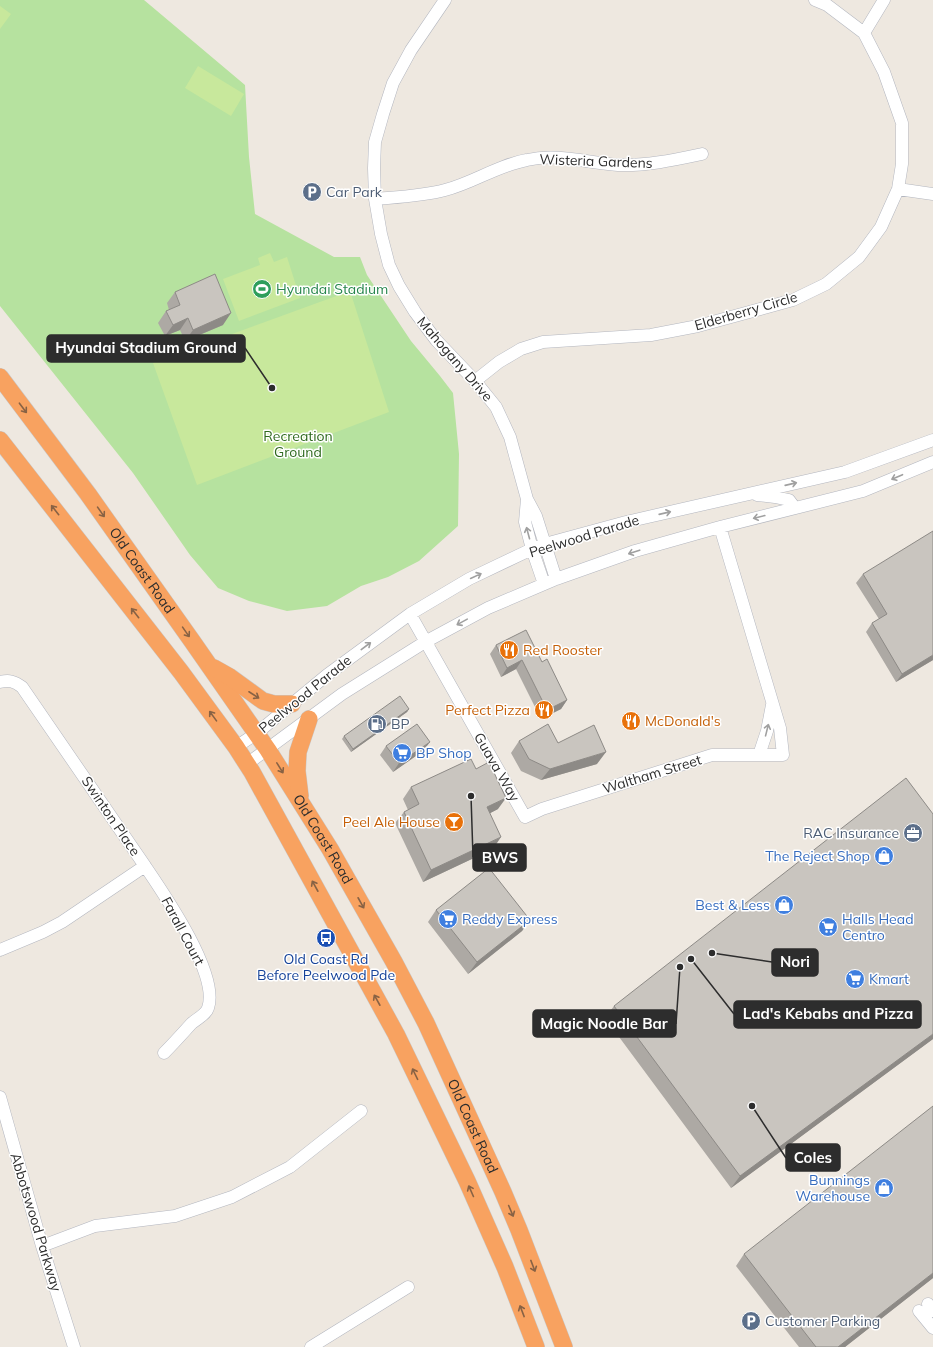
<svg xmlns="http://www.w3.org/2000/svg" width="933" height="1347" font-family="Mulish,sans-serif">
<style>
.green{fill:#b6e29f}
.pitch{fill:#c8e89c}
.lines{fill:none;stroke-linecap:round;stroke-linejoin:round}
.minor-casing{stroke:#b3b6bf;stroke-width:13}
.highway-casing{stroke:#c8c8c8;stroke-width:18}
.minor{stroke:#fff;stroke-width:12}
.highway{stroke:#f8a260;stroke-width:17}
.wall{fill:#ada9a4}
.shaded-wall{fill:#8d8a86}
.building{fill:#c9c5bf;stroke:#8d8a86}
.oneway{stroke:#886244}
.oneway2{stroke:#a0a0a0}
.labels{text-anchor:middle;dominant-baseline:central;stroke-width:3;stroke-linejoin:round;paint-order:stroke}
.street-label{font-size:14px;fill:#2d2d2d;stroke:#fff}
.service-label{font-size:14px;fill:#4e5e75;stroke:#fff;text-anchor:start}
.leisure-label{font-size:14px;fill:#27864d;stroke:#fff;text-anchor:start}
.park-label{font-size:14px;fill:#2e691e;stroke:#fff}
.food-label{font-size:14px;fill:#c56008;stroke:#fff;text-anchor:start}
.shop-label{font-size:14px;fill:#366cbe;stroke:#fff;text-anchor:start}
.transit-label{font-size:14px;fill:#164399;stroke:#fff}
.leader{fill:none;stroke:#2d2d2d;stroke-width:1.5}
.callout-dot{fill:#2d2d2d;stroke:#fff;stroke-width:1.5}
.callout{fill:#2d2d2d;stroke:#2d2d2d;stroke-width:1.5}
.callout-label{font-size:15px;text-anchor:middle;font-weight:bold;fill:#fff}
</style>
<rect width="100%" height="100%" fill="#eee8e0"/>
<path class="green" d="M0 0H144L245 85 249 157 255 214 334 257H360L367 275 411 341 440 376 453 393 459 454 458 526 419 561 388 577 361 586 327 606 287 611 249 601 218 588 190 555 133 473 0 306Z"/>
<path class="pitch" d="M0 6 11 14 0 29Z
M198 66 244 94 231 116 185 88Z
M270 253 274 262 287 257 300 298 239 321 223 279 260 265 258 258Z
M350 291 389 412 197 485 153 363Z"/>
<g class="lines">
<g class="minor-casing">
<path id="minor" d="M445 0 411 50 393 83 383 114 375 142 374 168 375 199 381 234 389 265 399 286 415 312 436 340 475 381 496 407 510 437 527 499 536 516 556 579
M864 33 884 0
M898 189 933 194
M375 199C398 197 423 196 445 190 473 183 498 165 527 160 558 153 588 163 618 165 647 166 674 160 702 154
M475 381 499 362 521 349 543 342 651 335 698 326 793 300 826 284 859 257 881 227 898 189 902 164V123L884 72 864 33 827 5 815 0
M757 495 775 497 789 500 795 508
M527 499 525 522 532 549 544 584
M410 614 525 817 542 809 712 755H783L780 728 720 527
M0 682C9 680 14 681 22 687L145 866 62 922 43 932 0 950
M236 747 257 733 327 675 410 614 469 579 532 549 545 544 626 522 845 472 933 440
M759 755 767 731 772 705
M247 764 342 694 425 642 488 608 556 579 635 551 720 527 863 491 933 462
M145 866C164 894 220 975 208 1008 206 1015 196 1019 191 1024 182 1034 173 1044 164 1053
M0 1097 42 1246 74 1347
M42 1246 95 1226 175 1216 232 1197 290 1167 361 1111
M928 1304 933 1311
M919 1311 933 1328
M311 1347 408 1287"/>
</g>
<g class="highway-casing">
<g id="highway">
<path id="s1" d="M0 377 88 494 192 641 268 750 330 849 394 962 426 1023 503 1192 519 1230 564 1347"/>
<path d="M0 440 181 672 236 747 252 772 396 1034 467 1181 505 1267 536 1347"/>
<path d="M214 668 230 677 263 701 274 704H292"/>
<path d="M300 796 297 771 298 752 309 719"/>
</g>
</g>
<use href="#minor" class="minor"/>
<use href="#highway" class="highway"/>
</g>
<path class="wall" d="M175 292 223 325 185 341 180 330 165 336 158 323 166 311 169 310 167 303Z
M863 574 933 660 896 682 866 632 872 623 879 619 856 583Z
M496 645 542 662 567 700 561 709 541 719 516 669 501 677 490 654Z
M409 709 407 712 351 752 342 739 344 736Z
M519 741 558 743 597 764 541 780 521 771 511 753Z
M386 746 423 751 393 772 380 755Z
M476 769 498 809 490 813 493 849 423 882 395 823 404 812 408 810 403 799 411 787Z
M436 910 530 920 522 931 468 974 428 922Z
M614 1006 933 1039 731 1188 605 1018Z
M744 1254 933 1278 845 1347H799L736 1266Z"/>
<path class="shaded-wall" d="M231 313 223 325 185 341 193 330Z
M188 318 180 330 165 336 173 325Z
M933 655V660L896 682 902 674Z
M522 660 516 669 501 677 507 668Z
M567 700 561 709 541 719 547 710Z
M409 709 407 712 351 752 353 749Z
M430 742 423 751 393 772 399 763Z
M606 752 597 764 541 780 550 769Z
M506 798 498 809 479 819 487 807Z
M501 837 493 849 423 882 431 870Z
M530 920 522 931 468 974 477 962Z
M933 1034V1039L731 1188 740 1176Z
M933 1273V1278L845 1347H838Z"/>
<path class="building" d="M215 274 231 313 193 330 188 318 173 325 166 311 180 305 175 292Z
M933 531V655L902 674 872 623 887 614 863 574Z
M526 630 542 662 547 659 567 700 547 710 522 660 507 668 496 645Z
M400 696 409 709 353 749 344 736Z
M417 724 430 742 399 763 386 746Z
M548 724 558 743 594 725 606 752 550 769 529 759 519 741Z
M471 759 476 769 489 762 506 798 487 807 501 837 431 870 404 812 419 804 411 787Z
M906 778 933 814V1034L740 1176 614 1006Z
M489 868 530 920 477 962 436 910Z
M933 1106V1273L838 1347H816L744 1254Z"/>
<defs><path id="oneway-shaft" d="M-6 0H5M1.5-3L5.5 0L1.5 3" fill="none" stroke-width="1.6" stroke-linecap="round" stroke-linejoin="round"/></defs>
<g class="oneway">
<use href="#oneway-shaft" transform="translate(23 408) rotate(53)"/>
<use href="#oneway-shaft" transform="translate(55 510) rotate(-128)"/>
<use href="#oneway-shaft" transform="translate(101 512) rotate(55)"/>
<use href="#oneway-shaft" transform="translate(135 613) rotate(-128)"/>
<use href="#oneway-shaft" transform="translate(186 632) rotate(55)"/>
<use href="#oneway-shaft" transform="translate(254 695) rotate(33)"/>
<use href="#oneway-shaft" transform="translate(213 716) rotate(-126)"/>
<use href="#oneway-shaft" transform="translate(280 768) rotate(58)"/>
<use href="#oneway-shaft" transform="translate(315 886) rotate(-119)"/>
<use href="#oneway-shaft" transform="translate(361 903) rotate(61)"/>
<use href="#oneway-shaft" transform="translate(377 1000) rotate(-119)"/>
<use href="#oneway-shaft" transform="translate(415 1074) rotate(-116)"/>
<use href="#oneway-shaft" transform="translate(471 1191) rotate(-114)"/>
<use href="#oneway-shaft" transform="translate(511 1211) rotate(67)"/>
<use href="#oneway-shaft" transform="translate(533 1266) rotate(69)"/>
<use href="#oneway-shaft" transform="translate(522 1311) rotate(-111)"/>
</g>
<g class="oneway2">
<use href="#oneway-shaft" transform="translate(897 477) rotate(157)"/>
<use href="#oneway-shaft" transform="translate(791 484) rotate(-13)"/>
<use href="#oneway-shaft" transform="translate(665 513) rotate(-13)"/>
<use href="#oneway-shaft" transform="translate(759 517) rotate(166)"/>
<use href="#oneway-shaft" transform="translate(528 533) rotate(-105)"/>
<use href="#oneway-shaft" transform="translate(634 552) rotate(162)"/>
<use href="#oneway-shaft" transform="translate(476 576) rotate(-25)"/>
<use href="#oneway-shaft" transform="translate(462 622) rotate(151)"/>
<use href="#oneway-shaft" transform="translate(366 646) rotate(-37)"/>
<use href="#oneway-shaft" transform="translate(767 730) rotate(-76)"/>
</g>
<defs>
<g id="parking-disc" transform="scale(1)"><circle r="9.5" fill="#5c6f8a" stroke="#fff"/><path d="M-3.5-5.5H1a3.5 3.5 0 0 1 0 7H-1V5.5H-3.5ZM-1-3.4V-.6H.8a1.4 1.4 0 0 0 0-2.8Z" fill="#fff"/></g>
<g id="stadium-disc" transform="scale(1)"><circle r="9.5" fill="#2e9e5b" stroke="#fff"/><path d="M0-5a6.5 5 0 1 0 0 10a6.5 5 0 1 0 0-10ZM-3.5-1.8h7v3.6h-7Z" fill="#fff"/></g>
<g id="restaurant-disc" transform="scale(1)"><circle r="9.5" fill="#e8710a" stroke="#fff"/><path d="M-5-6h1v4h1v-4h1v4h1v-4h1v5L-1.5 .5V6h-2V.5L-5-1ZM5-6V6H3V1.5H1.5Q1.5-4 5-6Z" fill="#fff"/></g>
<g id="fuel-disc" transform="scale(1)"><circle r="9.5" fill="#5c6f8a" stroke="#fff"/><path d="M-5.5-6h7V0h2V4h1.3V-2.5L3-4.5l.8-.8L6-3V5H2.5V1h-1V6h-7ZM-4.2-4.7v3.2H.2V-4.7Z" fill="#fff"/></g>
<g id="supermarket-disc" transform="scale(1)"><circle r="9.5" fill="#3f7fe0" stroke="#fff"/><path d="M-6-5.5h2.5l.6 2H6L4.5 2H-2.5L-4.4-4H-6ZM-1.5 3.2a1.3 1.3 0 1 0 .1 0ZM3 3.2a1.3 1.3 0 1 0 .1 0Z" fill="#fff"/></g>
<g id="bar-disc" transform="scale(1)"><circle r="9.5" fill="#e8710a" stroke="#fff"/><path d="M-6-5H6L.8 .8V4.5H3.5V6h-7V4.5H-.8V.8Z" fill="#fff"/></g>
<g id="office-disc" transform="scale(1)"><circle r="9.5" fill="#5c6f8a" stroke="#fff"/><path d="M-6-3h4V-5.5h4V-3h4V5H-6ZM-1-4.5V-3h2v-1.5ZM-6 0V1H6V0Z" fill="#fff"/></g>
<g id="shop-disc" transform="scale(1)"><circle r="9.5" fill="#3f7fe0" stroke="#fff"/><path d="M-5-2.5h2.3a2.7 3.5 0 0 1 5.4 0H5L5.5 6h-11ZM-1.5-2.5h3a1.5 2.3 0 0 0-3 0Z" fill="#fff"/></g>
<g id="bus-disc" transform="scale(1)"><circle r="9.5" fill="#1a4fb4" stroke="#fff"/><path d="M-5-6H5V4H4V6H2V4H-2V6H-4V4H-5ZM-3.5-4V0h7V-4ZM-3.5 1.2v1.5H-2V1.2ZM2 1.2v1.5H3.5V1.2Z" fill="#fff"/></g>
</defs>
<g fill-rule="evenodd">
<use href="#parking-disc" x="312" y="192"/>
<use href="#stadium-disc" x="262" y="289"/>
<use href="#restaurant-disc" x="509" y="650"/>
<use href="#restaurant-disc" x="544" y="710"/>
<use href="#restaurant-disc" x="631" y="721"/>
<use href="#fuel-disc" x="377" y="724"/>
<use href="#supermarket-disc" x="402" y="753"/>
<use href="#bar-disc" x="454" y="822"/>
<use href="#office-disc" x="913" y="833"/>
<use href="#shop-disc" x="884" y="856"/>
<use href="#shop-disc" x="784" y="905"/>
<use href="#supermarket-disc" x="448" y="919"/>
<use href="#supermarket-disc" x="828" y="927"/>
<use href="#bus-disc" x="326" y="938"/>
<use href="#supermarket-disc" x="855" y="979"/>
<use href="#shop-disc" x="884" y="1188"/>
<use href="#parking-disc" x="751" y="1321"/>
</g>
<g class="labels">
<g class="street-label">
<text transform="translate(596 161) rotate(2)">Wisteria Gardens</text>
<text transform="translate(746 311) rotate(-16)">Elderberry Circle</text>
<text transform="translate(455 359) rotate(49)">Mahogany Drive</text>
<text transform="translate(584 536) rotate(-17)">Peelwood Parade</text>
<text stroke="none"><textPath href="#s1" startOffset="240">Old Coast Road</textPath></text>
<text transform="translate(305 694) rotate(-39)">Peelwood Parade</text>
<text transform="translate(497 767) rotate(60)">Guava Way</text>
<text transform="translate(652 774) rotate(-17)">Waltham Street</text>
<text transform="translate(111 816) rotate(56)">Swinton Place</text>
<text stroke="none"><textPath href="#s1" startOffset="564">Old Coast Road</textPath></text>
<text transform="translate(183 931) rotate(62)">Farall Court</text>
<text stroke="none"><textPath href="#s1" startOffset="888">Old Coast Road</textPath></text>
<text transform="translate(36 1222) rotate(73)">Abbotswood Parkway</text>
</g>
<g class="service-label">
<text x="326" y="192">Car Park</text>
<text x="391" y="724">BP</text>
<text x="899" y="833" text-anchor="end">RAC Insurance</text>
<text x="765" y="1321">Customer Parking</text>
</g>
<g class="leisure-label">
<text x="276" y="289">Hyundai Stadium</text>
</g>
<g class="park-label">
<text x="298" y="436">Recreation<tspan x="298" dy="16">Ground</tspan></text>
</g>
<g class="food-label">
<text x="523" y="650">Red Rooster</text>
<text x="530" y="710" text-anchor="end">Perfect Pizza</text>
<text x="645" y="721">McDonald's</text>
<text x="440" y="822" text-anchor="end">Peel Ale House</text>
</g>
<g class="shop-label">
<text x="416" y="753">BP Shop</text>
<text x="870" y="856" text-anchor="end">The Reject Shop</text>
<text x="770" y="905" text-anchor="end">Best &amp; Less</text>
<text x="462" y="919">Reddy Express</text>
<text x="842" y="919">Halls Head<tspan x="842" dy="16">Centro</tspan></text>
<text x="869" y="979">Kmart</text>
<text x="870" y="1180" text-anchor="end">Bunnings<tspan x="870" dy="16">Warehouse</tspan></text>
</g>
<g class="transit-label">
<text x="326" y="959">Old Coast Rd<tspan x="326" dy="16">Before Peelwood Pde</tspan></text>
</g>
</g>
<path class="leader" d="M272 388L245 348M471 796L473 857M712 953L772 962M691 959L734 1014M680 967L676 1024M752 1106L786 1158"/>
<g class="callout-dot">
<circle cx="272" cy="388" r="4"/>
<circle cx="471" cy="796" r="4"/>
<circle cx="712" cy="953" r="4"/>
<circle cx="691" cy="959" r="4"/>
<circle cx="680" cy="967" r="4"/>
<circle cx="752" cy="1106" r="4"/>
</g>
<g class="callout">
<rect x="47" y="335" width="198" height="27" rx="4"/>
<rect x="473" y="844" width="53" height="27" rx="4"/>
<rect x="772" y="949" width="46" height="27" rx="4"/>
<rect x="734" y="1001" width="187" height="27" rx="4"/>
<rect x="533" y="1010" width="143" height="27" rx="4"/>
<rect x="786" y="1144" width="54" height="27" rx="4"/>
</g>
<g class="callout-label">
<text x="146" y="353">Hyundai Stadium Ground</text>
<text x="500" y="863">BWS</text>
<text x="795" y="967">Nori</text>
<text x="828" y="1019">Lad's Kebabs and Pizza</text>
<text x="604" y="1029">Magic Noodle Bar</text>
<text x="813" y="1163">Coles</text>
</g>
</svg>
